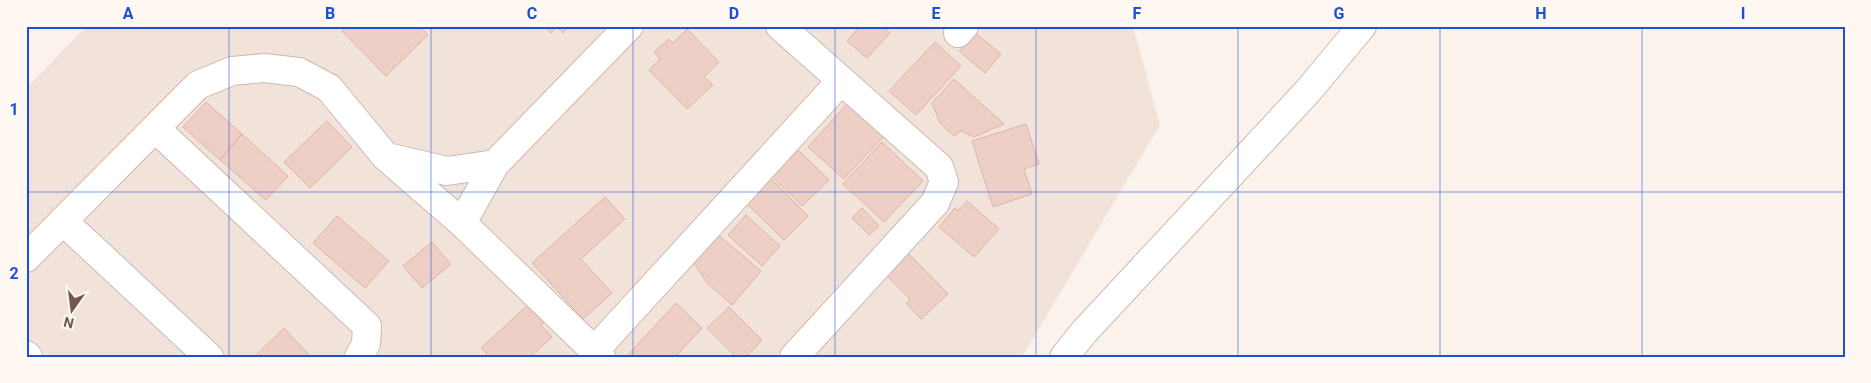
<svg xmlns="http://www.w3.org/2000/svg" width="1871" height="383" font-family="Roboto,sans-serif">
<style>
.residential{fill:#f2e3da}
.building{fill:#eecfc5;stroke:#dfb4a7}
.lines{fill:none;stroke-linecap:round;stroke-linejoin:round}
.street-casing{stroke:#cdb9b2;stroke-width:30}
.street{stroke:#fff;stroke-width:28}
.grid{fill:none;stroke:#1d4ed8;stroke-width:1;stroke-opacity:0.55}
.neatline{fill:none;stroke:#1d4ed8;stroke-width:2}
.grid-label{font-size:16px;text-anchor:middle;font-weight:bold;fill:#1d4ed8}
</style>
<rect width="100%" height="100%" fill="#fbf2eb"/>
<path class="residential" d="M87 26H1133L1160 125 1022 357H26V88Z"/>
<path class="building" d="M347 26H419L428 35 386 76 342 31Z
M545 26H570L563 33 557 27 551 33Z
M860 26H882L890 33 867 58 847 41Z
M687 29 719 62 704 77 713 85 687 109 649 70 660 59 654 52 669 39 673 43Z
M975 33 1001 54 985 73 959 51Z
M935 42 961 66 916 115 889 91Z
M954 79 1004 124 974 137 961 131 954 136 940 123 932 103Z
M206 102 242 134 220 160 183 127Z
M848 103 884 136 844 179 808 147Z
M327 121 352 147 310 188 284 162Z
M1026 124 1039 164 1024 169 1032 194 993 207 972 141Z
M242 134 288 176 266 200 220 160Z
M882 142 923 181 884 222 843 184Z
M798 150 829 180 802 206 772 177Z
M771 179 808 216 784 240 746 203Z
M605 197 625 219 581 259 612 293 583 319 532 263Z
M967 201 999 229 974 257 939 227 955 208 958 211Z
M862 208 879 226 869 235 852 218Z
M746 215 780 246 762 266 728 235Z
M337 216 389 261 365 288 313 243Z
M717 234 761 271 732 305 707 283 693 261Z
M432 242 451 264 422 288 403 266Z
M907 252 948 294 921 319 906 303 910 299 885 274Z
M530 303 546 320 541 325 552 337 530 357H489L481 348Z
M676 303 702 328 675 357H626Z
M729 307 762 340 746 357H736L707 328Z
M284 328 311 357H254Z"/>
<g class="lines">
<g class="street-casing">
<path id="street" d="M780 26 939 167 944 182 935 203 794 357
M958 33 964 26
M156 129 367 326 366 344 359 357
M391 158 447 171 495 164 629 26
M63 221 209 357
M462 223 495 164
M26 258 198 85 232 71 264 68 299 72 329 88 386 157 462 223 601 357
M595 350 840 82
M26 355 28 357
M1064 357 1084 332 1308 91 1362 26"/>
</g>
<use href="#street" class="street"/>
</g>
<path class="grid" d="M229 26V357M431 26V357M633 26V357M835 26V357M1036 26V357M1238 26V357M1440 26V357M1642 26V357M26 192H1845"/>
<rect width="1871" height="383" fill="none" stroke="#fef7f2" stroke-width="55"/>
<g transform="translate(72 310) rotate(194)" stroke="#fef7f2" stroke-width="4" paint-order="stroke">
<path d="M0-4L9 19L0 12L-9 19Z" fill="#745750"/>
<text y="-8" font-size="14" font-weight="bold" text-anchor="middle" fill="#745750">N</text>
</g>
<rect x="28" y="28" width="1816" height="328" class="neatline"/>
<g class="grid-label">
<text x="128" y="19">A</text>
<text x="330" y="19">B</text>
<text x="532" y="19">C</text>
<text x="734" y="19">D</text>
<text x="936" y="19">E</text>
<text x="1137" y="19">F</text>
<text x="1339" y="19">G</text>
<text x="1541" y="19">H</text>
<text x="1743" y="19">I</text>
<text x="14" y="115">1</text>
<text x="14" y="279">2</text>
</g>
</svg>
